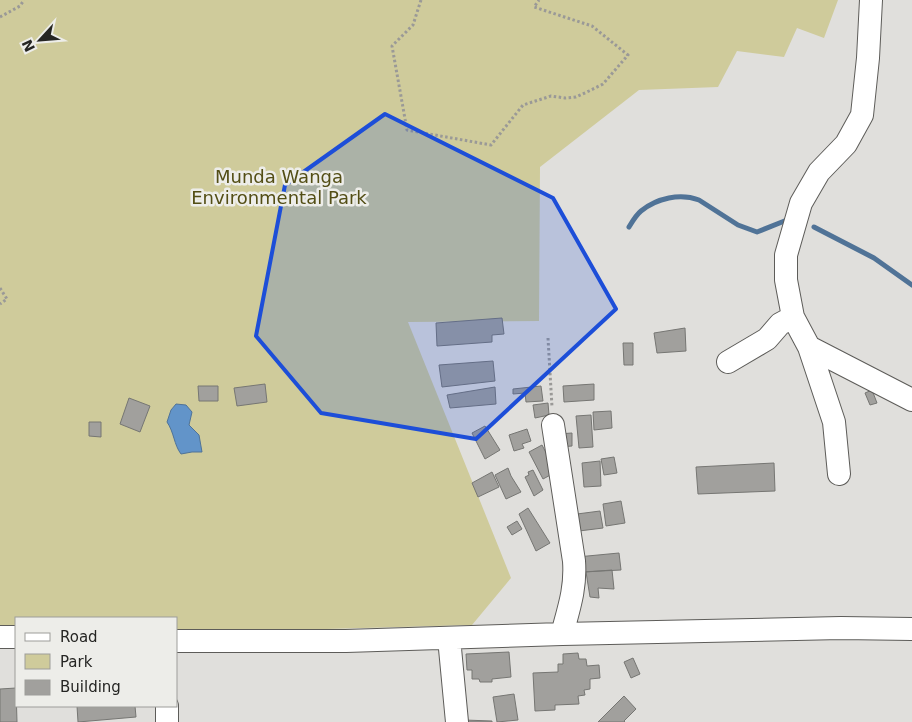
<svg xmlns="http://www.w3.org/2000/svg" width="912" height="722" font-family="'DejaVu Sans',sans-serif">
<style>
.green{fill:#cfcb9b}
.water{fill:#6294c9;stroke:#507397}
.lines{fill:none;stroke-linecap:round;stroke-linejoin:round}
.stream{stroke:#507397;stroke-width:5}
.building{fill:#a1a09d;stroke:#767673}
.minor-casing{stroke:#5d5c59;stroke-width:24}
.path{stroke:#9a9997;stroke-width:3;stroke-dasharray:2.5 2.5;stroke-linecap:butt}
.minor{stroke:#fff;stroke-width:22}
.marked{fill:#1d4ed8;fill-opacity:0.2;stroke:#1d4ed8;stroke-width:4;stroke-linejoin:round}
.labels{text-anchor:middle;dominant-baseline:central;stroke-width:5;stroke-linejoin:round;paint-order:stroke}
.park-label{font-size:18px;fill:#534e15;stroke:#edede9}
</style>
<rect width="100%" height="100%" fill="#e0dfdc"/>
<path class="green" d="M0 0H838L824 38 797 28 784 57 737 51 718 87 639 90 540 167 539 321 408 322 511 578 472 625 176 633V618H16V634H0Z"/>
<path class="water" d="M176 404 186 405 192 412 189 425 199 435 202 452H192L181 454C174 445 174 432 167 422L171 410Z"/>
<g class="lines">
<path class="stream" d="M629 227C632 222 636 215 641 211 657 198 680 193 699 200L738 225 757 232 787 220
M814 227 874 258 912 285"/>
</g>
<path class="building" d="M502 318 504 334 492 335V342L437 346 436 323Z
M685 328 686 351 657 353 654 333Z
M623 343H633V365H624Z
M493 361 495 381 442 387 439 365Z
M265 384 267 402 237 406 234 388Z
M594 384V400L564 402 563 386Z
M198 386H218V401H199Z
M541 386 543 401 526 402 525 393 513 394V389Z
M495 387 496 404 450 408 447 395Z
M872 390 877 403 870 405 865 393Z
M129 398 150 406 140 432 120 424Z
M548 403 549 415 535 418 533 405Z
M611 411 612 428 594 430 593 412Z
M591 415 593 447 579 448 576 416Z
M89 422H101V437L89 436Z
M485 426 500 450 485 459 472 433Z
M527 429 531 441 522 444 524 448 514 451 509 435Z
M572 433V446L559 447 558 434Z
M542 445 556 472 543 479 529 452Z
M614 457 617 473 604 475 601 459Z
M600 461 601 486 584 487 582 463Z
M774 463 775 491 698 494 696 467Z
M508 468 511 476 521 492 506 499 495 475Z
M533 470 543 490 534 496 525 477 529 475 528 472Z
M492 472 499 487 478 497 472 483Z
M621 501 625 523 606 526 603 504Z
M528 508 550 543 536 551 519 514Z
M600 511 603 528 579 531 577 514Z
M517 521 522 529 512 535 507 527Z
M619 553 621 570 580 572 577 557Z
M612 570 614 589 598 588 599 598 590 597 586 572Z
M509 652 511 677 492 679V682H480L479 679H472V670H467L466 654Z
M578 653 579 659H586L587 666 599 665 600 678 590 679V689L584 690 585 695 578 696 579 704 555 705V710L535 711 533 673 558 672V664H563V654Z
M633 658 640 674 631 678 624 662Z
M16 688 17 722H0V689Z
M514 694 518 720 497 722 493 697Z
M624 696 636 709 624 721 625 722H598Z
M77 706H135L136 717 78 722Z
M464 720 492 721V722H464Z"/>
<g class="lines">
<g class="minor-casing">
<path id="minor" d="M809 347 912 400
M728 362 767 339 780 324 793 317
M553 425 574 561C576 588 569 608 562 634
M839 474 834 422 809 347 793 317 786 280V255L801 203 819 172 846 144 862 115 868 58 871 0
M0 637H16
M449 638 457 722
M176 641H346L562 634 841 628 912 629
M167 706V722"/>
</g>
<path class="path" d="M421 0 413 25 392 46 407 130 491 145 523 105 551 96 565 98 576 97 589 91 603 84 628 55 592 26 534 7 539 0
M0 17 20 6 24 0
M0 288 7 299 0 304
M548 338 552 407"/>
<use href="#minor" class="minor"/>
</g>
<path class="marked" d="M385 114 553 198 616 309 476 439 321 413 256 336 285 185Z"/>
<g class="labels">
<g class="park-label">
<text x="279" y="176">Munda Wanga<tspan x="279" dy="21">Environmental Park</tspan></text>
</g>
</g>
<rect x="15" y="617" width="162" height="90" fill="#edede9" stroke="#9d9d9a"/>
<rect x="25" y="633" width="25" height="8" fill="#ffffff" stroke="#9d9d9a"/>
<text x="60" y="642" font-size="15" fill="#252523">Road</text>
<rect x="25" y="654" width="25" height="15" fill="#cfcb9b" stroke="#9d9d9a"/>
<text x="60" y="667" font-size="15" fill="#252523">Park</text>
<rect x="25" y="680" width="25" height="15" fill="#a1a09d" stroke="#9d9d9a"/>
<text x="60" y="692" font-size="15" fill="#252523">Building</text>
<g transform="translate(40 40) rotate(244)" stroke="#edede9" stroke-width="4" paint-order="stroke">
<path d="M0-4L9 19L0 12L-9 19Z" fill="#252523"/>
<text y="-8" font-size="14" font-weight="bold" text-anchor="middle" fill="#252523">N</text>
</g>
</svg>
